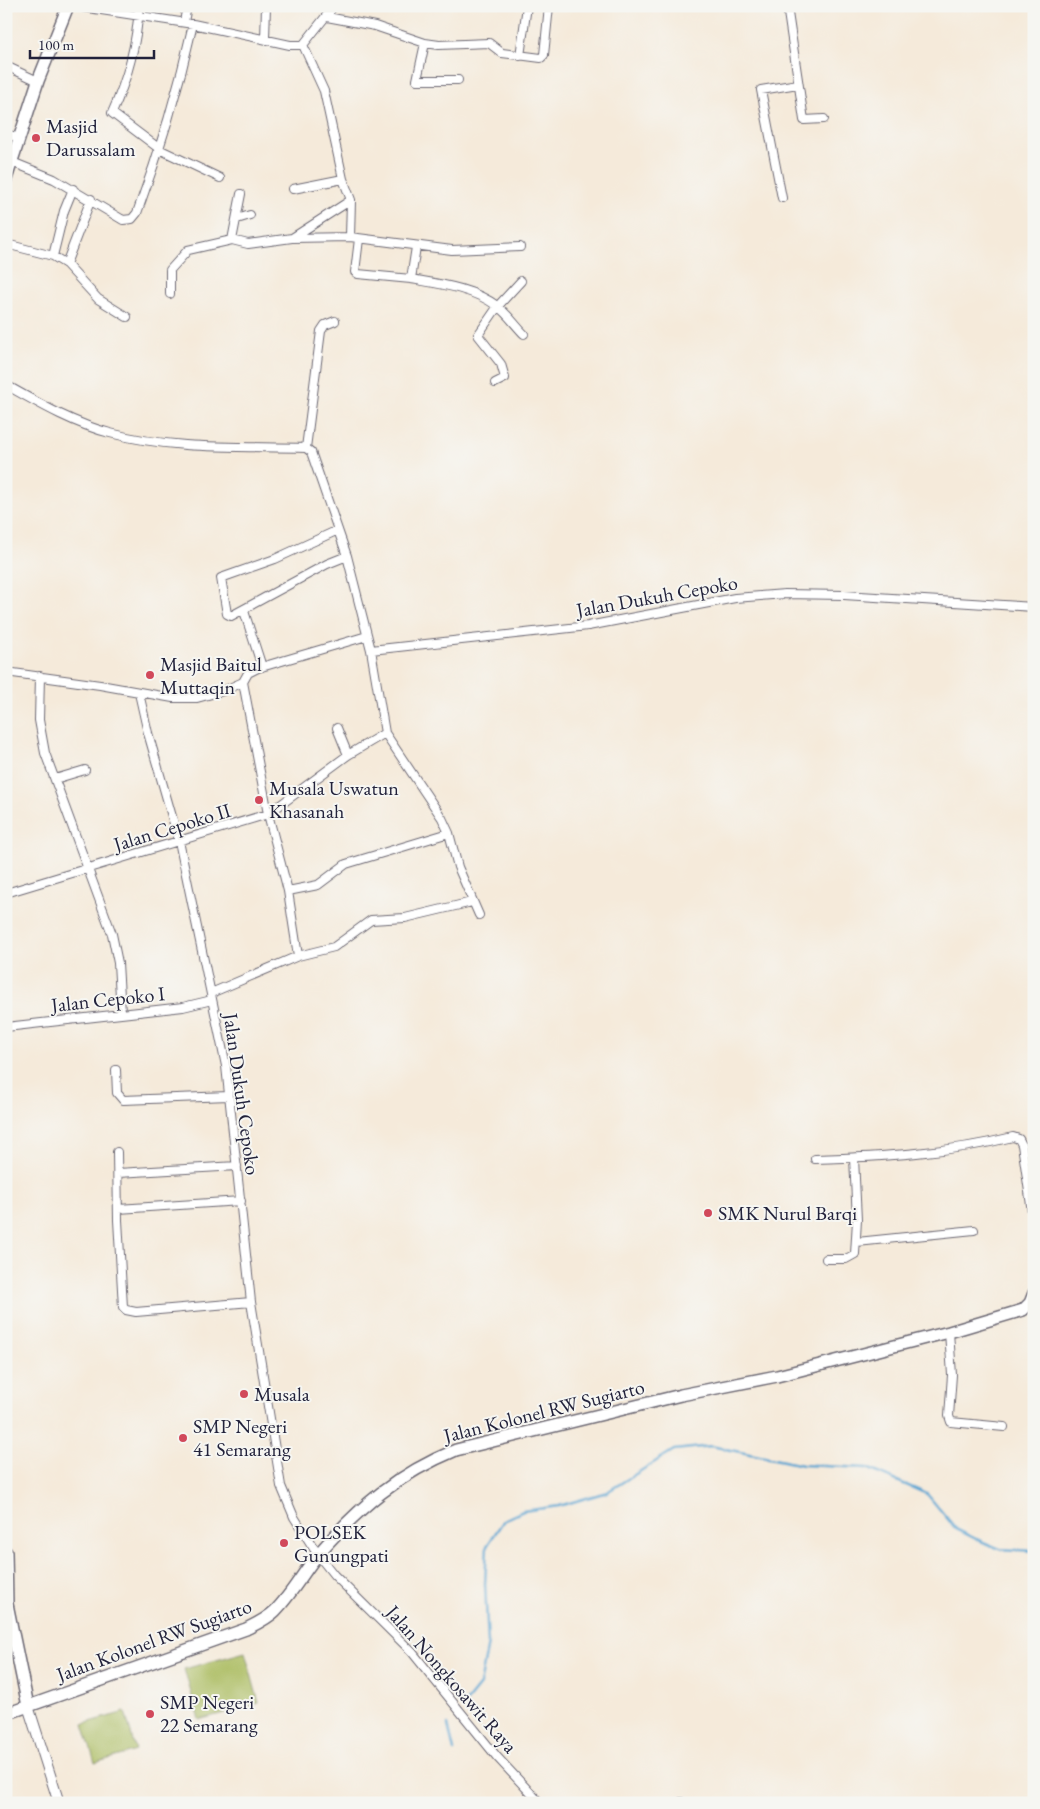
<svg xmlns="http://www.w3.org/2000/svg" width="1040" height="1809" font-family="'EB Garamond',serif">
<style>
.green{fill:#abbc60;stroke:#666f4e}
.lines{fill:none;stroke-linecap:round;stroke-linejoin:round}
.stream{stroke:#5ba5d2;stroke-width:2.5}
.minor-casing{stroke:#6c6873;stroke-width:10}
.tertiary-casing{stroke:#6c6873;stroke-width:12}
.secondary-casing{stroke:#6c6873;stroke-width:14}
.minor{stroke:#fff;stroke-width:8}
.tertiary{stroke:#fff;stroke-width:10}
.secondary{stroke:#fff;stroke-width:11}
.poi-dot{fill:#d1495b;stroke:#f6f6f2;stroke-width:2}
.labels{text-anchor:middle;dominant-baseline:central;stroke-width:4;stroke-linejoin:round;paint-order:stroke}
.poi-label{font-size:20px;fill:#22223b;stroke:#f6f6f2;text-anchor:start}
.street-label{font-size:20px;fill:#22223b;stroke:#f6f6f2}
</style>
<rect width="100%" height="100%" fill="#f6f6f2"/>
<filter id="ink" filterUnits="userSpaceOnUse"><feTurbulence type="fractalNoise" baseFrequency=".02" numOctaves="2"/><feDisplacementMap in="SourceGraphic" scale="10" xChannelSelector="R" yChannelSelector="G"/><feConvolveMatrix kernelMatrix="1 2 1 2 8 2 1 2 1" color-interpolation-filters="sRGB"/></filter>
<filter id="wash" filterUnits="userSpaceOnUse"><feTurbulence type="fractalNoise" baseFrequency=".0096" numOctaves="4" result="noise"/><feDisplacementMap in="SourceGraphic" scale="20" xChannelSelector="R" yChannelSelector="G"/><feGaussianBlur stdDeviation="1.12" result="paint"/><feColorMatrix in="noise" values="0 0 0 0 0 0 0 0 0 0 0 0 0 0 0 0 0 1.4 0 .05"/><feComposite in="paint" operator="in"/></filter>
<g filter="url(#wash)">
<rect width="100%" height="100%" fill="#f5eada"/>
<path class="green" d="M245 1652 259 1703 199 1720 184 1669Z
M125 1712 136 1751 95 1763 83 1724Z"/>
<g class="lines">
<path class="stream" d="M463 1706 480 1685 488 1643 485 1584 487 1546 504 1520 523 1511 559 1506 607 1492 674 1450 711 1446 803 1465 867 1468 927 1494 956 1529 976 1539 1000 1549 1034 1551
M448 1725 454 1751"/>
</g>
</g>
<g filter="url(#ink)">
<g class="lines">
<g class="minor-casing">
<path id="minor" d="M75 6 193 24 290 45H303L334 6
M139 6C137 43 127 80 112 113L161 150 220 178
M787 6 804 120 824 119
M327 17 375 26 425 43 417 80H458
M184 22 187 6
M265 39 266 6
M425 43 439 45 489 43 502 53 541 58 544 55 549 6
M520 56 527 6
M6 66 38 81
M6 134 20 138
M12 162 54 179 123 220 132 219 137 213C161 148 178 91 193 24
M343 179 351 200 292 238 350 237 452 250 520 247
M293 189 343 179 324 91 303 45
M782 198 761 90 798 84
M237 219 250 215
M350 237 351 200
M359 239 355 272 358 274 411 279
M232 240 241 194
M6 244 53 256 66 264 98 299 127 317
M416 247 411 279C440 284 473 288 497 306 507 313 515 325 524 334
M53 256 64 211 73 189
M66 264 91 199
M170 294V270L188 250 232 240 248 244 292 238
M495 383 505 378 501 364 478 335 498 306 521 281
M6 385C38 403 74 424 110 433 174 450 240 446 306 448L311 452 347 556 371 650 385 733 442 818 449 833 458 867 479 915
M306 448 321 331 325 325 335 321
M338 530 275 559 221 578 227 614 231 616 327 564 347 556
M244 611 262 667
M371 650 588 626 735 598 785 594 844 595 1034 607
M6 672 100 685 173 698H197L223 691 243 682
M40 676 39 720 45 753 112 934 118 963 121 1013
M243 682 268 814 288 891 298 956
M243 682 248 673 258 668 367 636
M139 693 148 733 179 841 226 1066 251 1302 281 1486 294 1517 318 1555 334 1575 412 1652 497 1757 540 1803
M337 728 348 755
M55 779 85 770
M288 891 318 885 346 864 449 833
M6 893 268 814 348 755 385 733
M211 993 298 956 334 947 371 920 405 918 472 902
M6 1027 183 1007 212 1000
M116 1070 117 1093 123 1100 229 1096
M117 1152 118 1220 123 1307 126 1310 136 1312 251 1302
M815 1159C881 1157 948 1153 1013 1137L1019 1139 1022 1145 1034 1225
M118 1173 237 1166
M118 1209 241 1201
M857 1242 974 1230
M826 1259H846L855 1254 857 1220 854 1158
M949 1332 952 1375 949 1416 951 1422 1004 1427
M681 1802V1803"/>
</g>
<g class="tertiary-casing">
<path id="tertiary" d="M28 1706 59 1803"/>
</g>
<g class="secondary-casing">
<path id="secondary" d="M6 179 38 81 68 6
M6 1552 7 1604 28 1706
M6 1714 246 1629C256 1624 267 1619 275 1611 292 1594 304 1571 319 1553 360 1506 398 1474 456 1450L681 1395 777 1376 949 1332 1023 1310 1030 1303 1034 1293"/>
</g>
<use href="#minor" class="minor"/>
<use href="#tertiary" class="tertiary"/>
<use href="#secondary" class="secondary"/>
</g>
</g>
<g class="poi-dot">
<circle cx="36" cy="138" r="5"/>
<circle cx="150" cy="675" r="5"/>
<circle cx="259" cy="800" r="5"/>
<circle cx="708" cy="1213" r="5"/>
<circle cx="244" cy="1394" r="5"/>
<circle cx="183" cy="1438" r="5"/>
<circle cx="284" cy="1543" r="5"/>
<circle cx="150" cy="1714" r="5"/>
</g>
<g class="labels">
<g class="poi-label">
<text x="46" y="126">Masjid<tspan x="46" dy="23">Darussalam</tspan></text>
<text x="160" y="664">Masjid Baitul<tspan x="160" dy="23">Muttaqin</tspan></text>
<text x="269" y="788">Musala Uswatun<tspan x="269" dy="23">Khasanah</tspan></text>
<text x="718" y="1213">SMK Nurul Barqi</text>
<text x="254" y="1394">Musala</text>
<text x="193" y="1426">SMP Negeri<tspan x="193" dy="23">41 Semarang</tspan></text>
<text x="294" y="1532">POLSEK<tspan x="294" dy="23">Gunungpati</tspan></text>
<text x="160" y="1702">SMP Negeri<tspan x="160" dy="23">22 Semarang</tspan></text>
</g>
<g class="street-label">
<text transform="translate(657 596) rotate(-10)">Jalan Dukuh Cepoko</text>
<text transform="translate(172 827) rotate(-17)">Jalan Cepoko II</text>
<text transform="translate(108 999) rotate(-6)">Jalan Cepoko I</text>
<text transform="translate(242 1094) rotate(82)">Jalan Dukuh Cepoko</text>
<text transform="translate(544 1411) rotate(-14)">Jalan Kolonel RW Sugiarto</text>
<text transform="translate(154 1640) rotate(-20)">Jalan Kolonel RW Sugiarto</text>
<text transform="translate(452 1679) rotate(49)">Jalan Nongkosawit Raya</text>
</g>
</g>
<rect width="1040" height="1809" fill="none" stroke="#f6f6f2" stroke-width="25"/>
<path d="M30 50v8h124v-8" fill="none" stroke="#22223b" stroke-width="2.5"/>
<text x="38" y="50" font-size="15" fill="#22223b" stroke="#f6f6f2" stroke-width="4" paint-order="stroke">100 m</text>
</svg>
